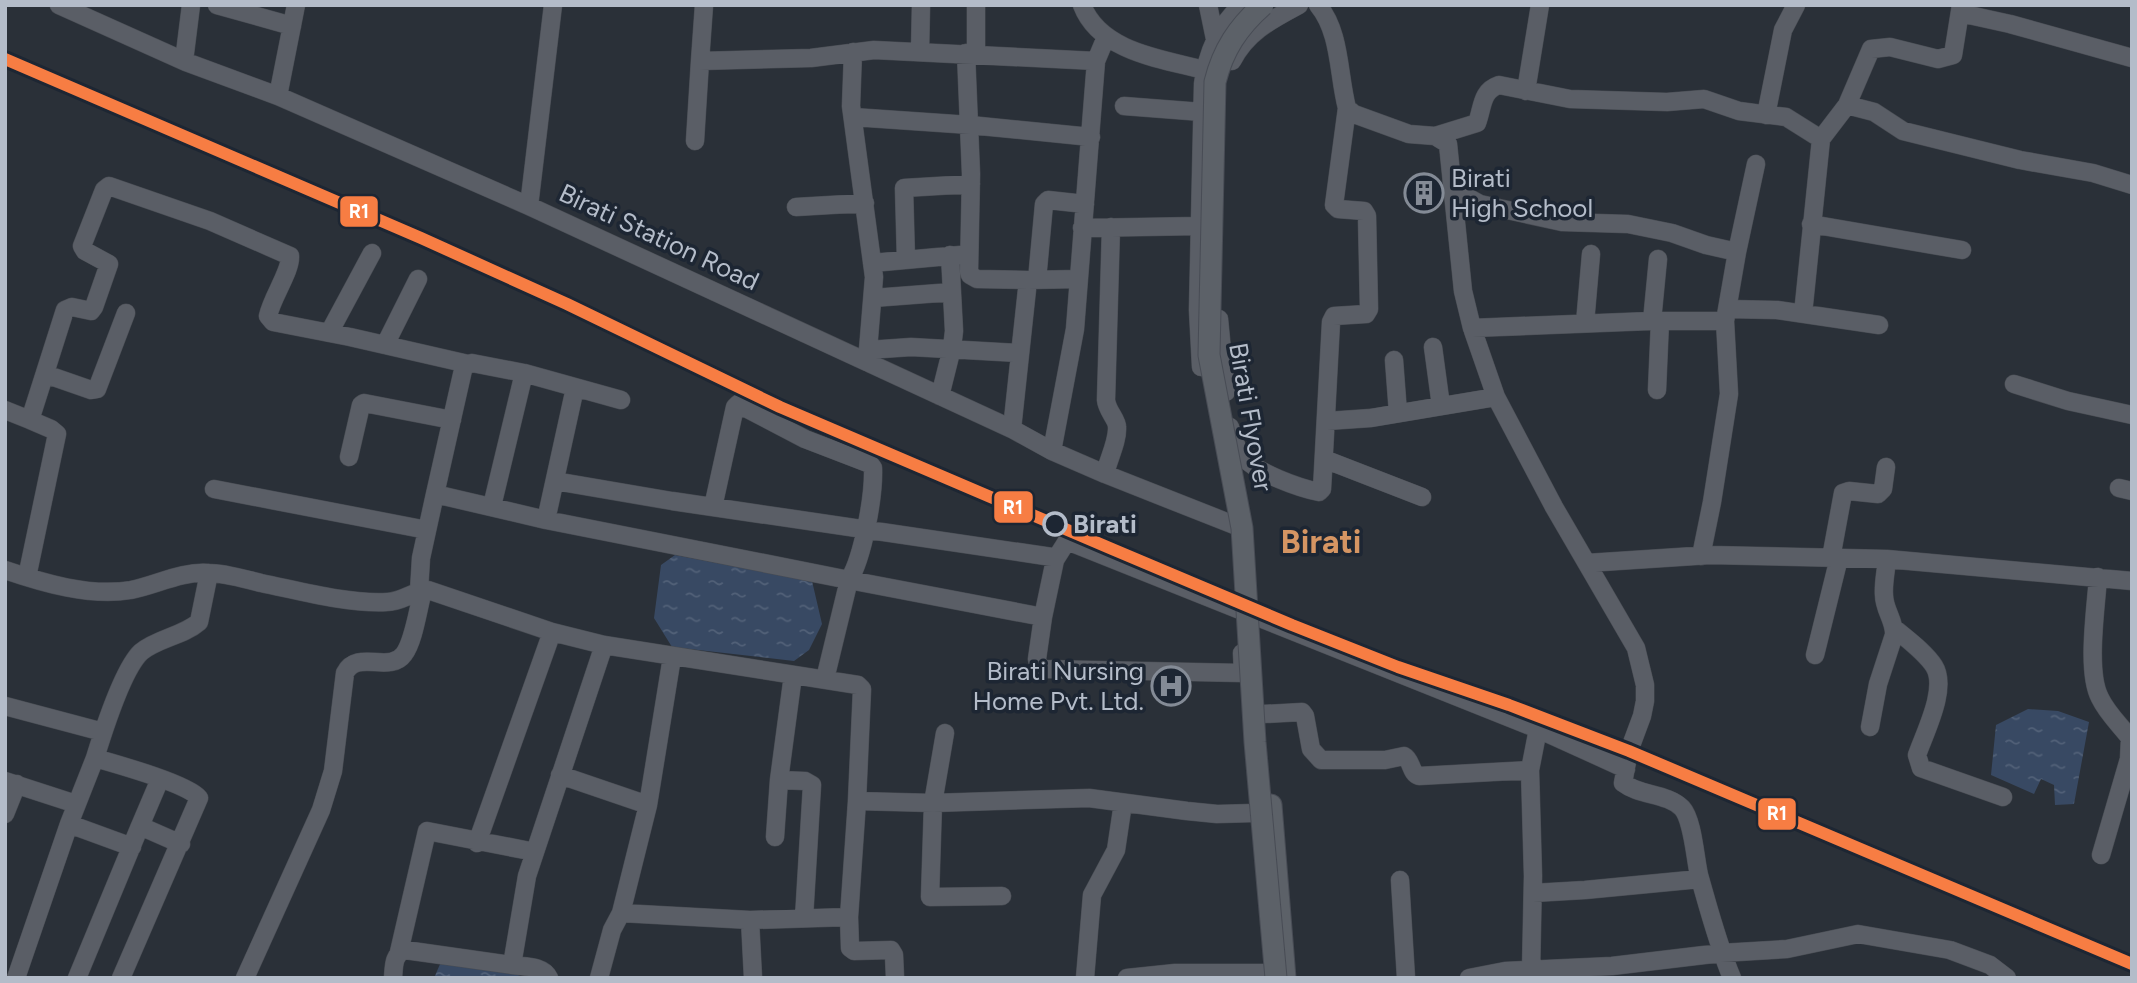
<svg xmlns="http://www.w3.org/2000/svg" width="2137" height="983" font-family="Figtree,sans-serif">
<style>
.water{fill:url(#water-ripples)}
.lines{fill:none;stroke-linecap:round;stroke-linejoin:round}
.minor-casing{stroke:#484c53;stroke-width:19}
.major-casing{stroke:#484c55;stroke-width:23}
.minor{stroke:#5a5e66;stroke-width:18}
.major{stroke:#5c6168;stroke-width:21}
.major-bridge-casing{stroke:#484c55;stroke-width:23;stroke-linecap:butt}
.major-bridge{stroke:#5c6168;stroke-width:21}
.rail-1-casing{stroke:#1d2633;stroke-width:18}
.rail-1{stroke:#f77d43;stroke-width:12}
.stop-dot{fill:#1d2633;stroke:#b4bcc9;stroke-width:3.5}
.labels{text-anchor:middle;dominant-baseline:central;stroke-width:7;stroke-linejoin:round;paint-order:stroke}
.poi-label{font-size:26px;fill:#b4bcc9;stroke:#1d2633;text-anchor:start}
.street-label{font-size:26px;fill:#b4bcc9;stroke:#1d2633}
.stop-label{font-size:26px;font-weight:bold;fill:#b4bcc9;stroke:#1d2633;text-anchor:start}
.district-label{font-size:33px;font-weight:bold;fill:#d59563;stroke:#1d2633}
.line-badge{stroke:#1d2633;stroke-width:2.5}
.badge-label{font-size:19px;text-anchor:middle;font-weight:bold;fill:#fff}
</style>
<defs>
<pattern id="water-ripples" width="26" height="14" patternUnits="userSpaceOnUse" patternTransform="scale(1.75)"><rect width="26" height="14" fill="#384963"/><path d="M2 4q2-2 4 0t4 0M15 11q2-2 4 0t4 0" fill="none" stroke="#526178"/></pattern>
</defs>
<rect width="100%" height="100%" fill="#2a3038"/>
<path class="water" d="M675 555 812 581 822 624 809 650 794 661 672 647 654 618 661 565Z
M2028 709 2058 711 2089 722 2074 804 2055 805 2054 785 2041 779 2034 794 1991 775 1996 725Z
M462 954 526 978H434L444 955Z"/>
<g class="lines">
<g class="minor-casing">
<path id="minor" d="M59 5 186 62 278 96 529 206 1012 429 1052 451 1105 474 1234 525
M217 5 292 26
M704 5 700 61 811 58 874 50 1096 61
M976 5V54
M1082 5C1100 52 1162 59 1205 70
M1208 5 1215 39
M1318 5C1341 33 1338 74 1347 108L1354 114 1409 134 1435 136 1448 144 1463 291 1472 328 1496 397 1554 507 1636 648 1645 685V701L1642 716 1629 751 1623 783C1640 796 1667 793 1682 808 1693 820 1695 858 1699 875 1709 910 1718 945 1732 978
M1960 13 2010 24 2132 58
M853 52 851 106 874 277 867 362
M920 52 921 5
M966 53 971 174 969 272 970 275 977 279 1028 280 1012 429
M184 61 191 5
M1232 61C1247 32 1271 20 1299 5
M1526 91 1540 5
M278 96 296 5
M1847 105 1871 49 1890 47 1938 59 1953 55 1961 5
M1124 106 1202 112
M1766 115 1783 30 1796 5
M853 117 970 125 1091 137
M1435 136 1477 123C1483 107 1481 91 1499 85L1570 99 1667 102 1704 99 1739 111 1786 117 1821 139 1847 105 1874 112 1903 131 2020 160 2093 173 2132 185
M695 141 700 61
M1453 189 1480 204 1562 222 1628 224 1672 233 1706 245 1737 252 1725 321 1729 394 1712 502 1701 556
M529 206 553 5
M796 207 865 203
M1811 224 1962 250
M1082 228 1199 226
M1737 252 1756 164
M906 260 904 188 971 184
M872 263 960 255
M1028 280 1078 279
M1037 280 1044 204 1048 200 1085 204
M873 298 952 292
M1727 309 1777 310 1879 325
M1803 314 1821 139
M1219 319 1226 392
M1652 321 1658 259
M1585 323 1591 254
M1472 328 1650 321H1725
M329 333 372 253
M385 345 418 279
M1433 347 1441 406
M868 350 911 347 1020 353
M1394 360 1398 413
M1201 367 1198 310 1203 84C1207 53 1218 26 1242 5
M45 374 91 390 97 389 126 313
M2014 384 2068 401 2132 415
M1657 390 1660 321
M940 396 952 348 954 331 950 255
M5 410 30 420 65 310 72 307 91 311 94 307 109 264 85 251 82 246 104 190 109 186 210 221 290 256C291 271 272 297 268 316L273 322 350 337 468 364
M1327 421 1371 418 1496 397
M1230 427C1233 437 1236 449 1243 457 1257 473 1299 488 1319 492L1322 489 1331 322 1334 316 1366 314 1369 309 1367 216 1364 211 1338 209 1334 205 1347 108
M1052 451 1075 329 1096 61 1106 37
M349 457 361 405 364 403 452 420
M1324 459 1422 497
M1105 474C1108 460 1118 441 1117 427 1117 419 1107 411 1106 400L1111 227
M555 481 672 501 1052 557 1055 560 1043 617
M2119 488 2132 491
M214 489 427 530
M435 494 463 370 465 366 472 363 524 373 621 400
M492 506 524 373
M546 520 575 388
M1831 558 1843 493 1849 491 1878 494 1883 489 1886 467
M1055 560 1067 541 1538 729 1626 769
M1587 563 1710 555 1887 559 2132 581
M5 570C43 583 90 597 131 590 156 585 182 571 208 573 226 573 244 579 261 583 300 591 347 604 387 602 402 602 413 591 428 590L552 632 604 645 858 685 862 689 857 801 933 803 1089 798 1187 811 1217 814 1254 813
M27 577 57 434 51 429 30 420
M2098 577C2096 608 2086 672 2100 698 2107 713 2120 725 2130 738L2129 759 2101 855
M419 591 421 558 435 494 546 520 849 580C863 557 874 496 873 468L870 464 805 439 738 404 735 407 713 507
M1894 628C1907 639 1925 652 1934 666 1948 688 1925 732 1917 755L1921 768 2003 797
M1815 655 1839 558
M793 675 779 780 805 781 812 785 804 918
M825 679 849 580 1043 617 1037 659 1039 667 1043 669 1243 673 1242 653
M5 706 103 732
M1263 714 1302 712 1305 716 1311 749 1321 760H1385L1404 756C1412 760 1410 773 1419 776L1530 770
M1870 727 1878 684 1894 635C1895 621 1884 610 1884 595 1883 584 1886 571 1887 559
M945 733 933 803 930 897 1002 896
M560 775 648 805
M5 781 76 804
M857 801 849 917 850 948 854 951 891 950 894 955 895 978
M5 814 17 784
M69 824 132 847
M140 826 160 779
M775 837 779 780
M477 843 552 632
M1400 880 1406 978
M1533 893 1585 890 1700 879
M621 913 648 805 672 657
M750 920 753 978
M399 952 427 831 535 852
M1531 971 1533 876 1530 770 1538 729
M16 978 69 824 95 758
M77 978 140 826 181 844
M121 978 199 798C188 784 116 764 95 758 103 732 123 669 141 652 158 638 183 636 199 622L209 573
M245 978 321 810 333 771 345 673C357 649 390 674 404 654 414 641 418 608 423 591
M393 978C394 967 393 954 405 950L512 965
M549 978C543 965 524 967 512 965L527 876 604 645
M599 978 612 930 621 913 750 920 849 917
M1085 978 1092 895 1116 850 1123 803
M1127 978 1175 973H1268
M1469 978 1505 971 1612 966 1721 953 1787 949 1858 934 1950 950 1990 965 2007 978"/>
</g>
<g class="major-casing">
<path id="major" d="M1271 805 1285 978"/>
</g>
<use href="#minor" class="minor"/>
<use href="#major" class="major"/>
<g class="major-bridge-casing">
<path id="major-bridge" d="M1263 5C1238 27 1223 50 1215 82L1209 355 1242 528 1255 742 1276 978"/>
</g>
<use href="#major-bridge" class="major-bridge"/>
<g class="rail-1-casing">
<path id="rail-1" d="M5 59 421 238 567 304 780 407 1112 549 1292 625 1398 667 1509 705 1629 751 2132 964"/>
</g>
<use href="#rail-1" class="rail-1"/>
</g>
<defs>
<g id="building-ring" transform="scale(2.0125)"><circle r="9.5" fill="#1d2633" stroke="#848b96" stroke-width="1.5"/><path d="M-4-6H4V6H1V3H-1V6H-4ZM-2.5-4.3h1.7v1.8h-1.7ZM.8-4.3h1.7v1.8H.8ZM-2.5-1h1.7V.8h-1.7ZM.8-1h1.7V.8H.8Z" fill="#848b96"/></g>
<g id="hospital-ring" transform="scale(2.0125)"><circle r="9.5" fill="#1d2633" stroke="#848b96" stroke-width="1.5"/><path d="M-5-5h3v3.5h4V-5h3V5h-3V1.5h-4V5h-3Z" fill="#848b96"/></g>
</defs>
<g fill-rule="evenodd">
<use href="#building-ring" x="1424" y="193"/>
<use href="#hospital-ring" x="1171" y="686"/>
</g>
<circle class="stop-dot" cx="1055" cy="524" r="11"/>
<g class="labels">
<g class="poi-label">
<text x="1451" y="178">Birati<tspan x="1451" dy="30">High School</tspan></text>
<text x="1144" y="671" text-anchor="end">Birati Nursing<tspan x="1144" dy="30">Home Pvt. Ltd.</tspan></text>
</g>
<g class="street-label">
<text transform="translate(659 237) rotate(25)">Birati Station Road</text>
<text transform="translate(1251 417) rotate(80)">Birati Flyover</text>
</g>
<g class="stop-label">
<text x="1073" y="524">Birati</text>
</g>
<g class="district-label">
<text x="1321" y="541">Birati</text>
</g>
</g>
<g class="line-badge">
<rect x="339" y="195" width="40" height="33" rx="7" fill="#f77d43"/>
<rect x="993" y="490" width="41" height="34" rx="7" fill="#f77d43"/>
<rect x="1757" y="797" width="40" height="34" rx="7" fill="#f77d43"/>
</g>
<g class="badge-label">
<text x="359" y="218">R1</text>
<text x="1013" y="514">R1</text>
<text x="1777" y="820">R1</text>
</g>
<rect width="2137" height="983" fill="none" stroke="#b4bcc9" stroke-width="14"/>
</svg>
